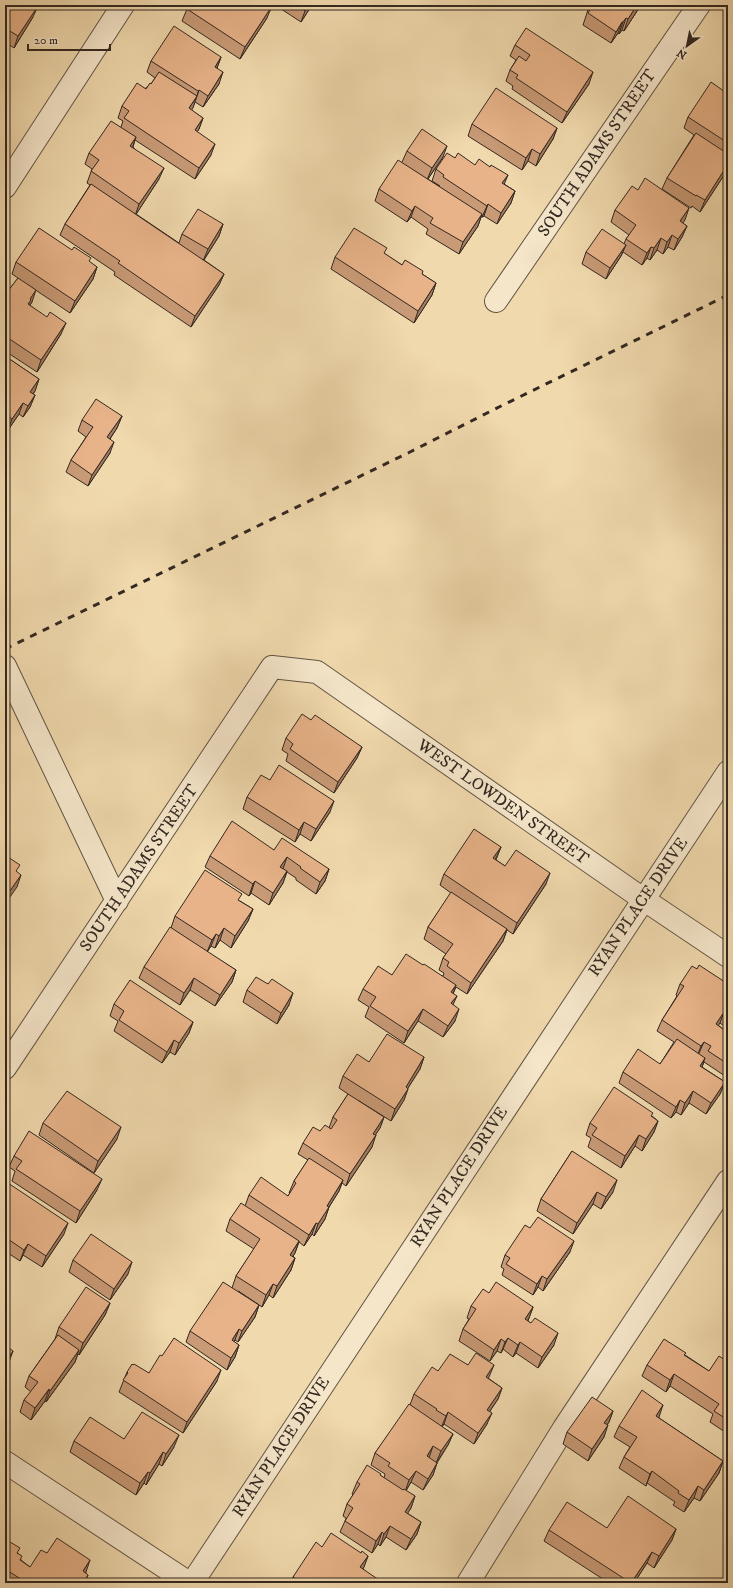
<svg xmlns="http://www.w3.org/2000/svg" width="733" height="1588" font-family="'IM FELL DW Pica',serif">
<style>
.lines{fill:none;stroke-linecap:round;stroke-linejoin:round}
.minor-casing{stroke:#625444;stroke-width:24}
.minor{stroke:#f5e6ca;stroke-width:22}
.rail{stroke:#332821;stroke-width:3;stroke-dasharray:7 7;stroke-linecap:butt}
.wall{fill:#c89a76;stroke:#332821}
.shaded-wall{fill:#a27d60;stroke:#332821}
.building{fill:#e8b389;stroke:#332821}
.labels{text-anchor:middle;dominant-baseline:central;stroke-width:4;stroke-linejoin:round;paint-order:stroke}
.street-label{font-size:17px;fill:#332821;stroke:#f5e6ca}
</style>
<rect width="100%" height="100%" fill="#f0d9ad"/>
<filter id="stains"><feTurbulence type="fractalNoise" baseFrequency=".005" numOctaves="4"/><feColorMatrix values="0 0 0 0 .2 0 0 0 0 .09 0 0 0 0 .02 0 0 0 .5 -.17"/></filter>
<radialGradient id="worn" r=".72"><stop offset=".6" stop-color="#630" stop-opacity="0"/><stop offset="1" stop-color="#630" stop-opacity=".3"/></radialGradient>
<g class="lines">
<g class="minor-casing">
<path id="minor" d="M5 187 123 5
M496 301 699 5
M5 666 117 901
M5 1068 272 667 317 672 643 899 728 956
M5 1462 189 1583
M192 1583 728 772
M468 1583 564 1428 728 1181"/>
</g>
<use href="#minor" class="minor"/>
<path class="rail" d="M5 649 410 452 499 407 728 295"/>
</g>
<path class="wall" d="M5 5 33 17 14 48 5 42Z
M275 5H312L301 22Z
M589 5H641L624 31 622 30 619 34 618 33 611 43 583 25 587 13Z
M187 9 267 18 240 59 182 21Z
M515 45 589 84 562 123 512 89 513 86 506 81 510 70 516 60 510 56Z
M221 57 217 68 219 84 203 107 195 102 191 110 203 118 199 129 197 132 211 155 195 179 135 140 133 147 159 179 136 214 179 243 182 234 223 224 219 236 204 260 224 274 219 285 191 327 114 275 115 272 60 235 65 224 90 185 87 183 92 169 85 164 89 153 121 127 123 121 118 118 122 106 151 84 155 78 147 72 151 61Z
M728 60V71L725 69Z
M728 94V169L700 212 692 206 691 208 662 189 667 178 694 135 684 128 688 117Z
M472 124 557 128 553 139 536 166 528 161 522 170 468 136Z
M407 151 443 157 428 179 439 186H440L432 181 436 169 455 158 504 184 515 191 511 203 497 224 484 216 482 217H481L478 226 459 254 426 234 428 229 411 217 407 222 375 201 379 189 402 162Z
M615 210 685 220 682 223 687 226 682 237 674 250 668 247 663 254 657 250 650 260 647 258 642 265 623 252 621 256 606 279 582 264 586 252 624 244 626 239 629 235 611 222Z
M385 254 402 265 422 274 436 283 432 295 414 323 331 269 335 257Z
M16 262H89L97 267 93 279 70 313 31 287 32 302 30 305 61 334 37 372 5 351V289L8 291 18 278 12 274Z
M5 356 39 379 35 391 33 394 35 395 30 407 23 417 19 414 8 430 5 428Z
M122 416 117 428 110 439V453L88 486 66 472 71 460 86 437 78 431 82 420Z
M311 720 362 747 357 758 334 793 286 761 288 754 282 750 286 738Z
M247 797 330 812 311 841 300 834 295 842 243 809Z
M501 847 496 860 505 866 546 884 513 934 507 930 503 941 467 994 456 987 453 994V1005L455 1021 443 1037 418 1021 404 1043 365 1017 369 1007 358 1000 363 989 392 975 443 976 444 973 439 970 443 958 446 954 424 939 428 927 451 893 440 885 444 874Z
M274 850 329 869 325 881 316 894 296 880V878L287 872 283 883 269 905 251 893 249 896 205 867 210 856Z
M240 901 253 909 248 921 231 948 220 940 215 948 211 946 207 952 236 970 232 982 215 1006 190 990 180 1005 139 978 144 967 171 928 175 916Z
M697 969 728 984V1019L724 1026 720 1023 718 1025 723 1029 728 1024V1078L704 1062 702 1067 725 1082 720 1094 706 1114 689 1103 681 1115 676 1112 671 1118 619 1083 623 1072 660 1064 674 1042 657 1031 662 1020 677 996 676 995 680 984Z
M268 984 289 1005 277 1024 243 1002 247 990Z
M114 1004 193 1022 189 1033 175 1055 170 1052 162 1063 114 1031 118 1021 110 1016Z
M424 1057 420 1069 408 1088 404 1100 391 1121 359 1101 384 1117 380 1128 375 1135 372 1147 346 1186 342 1183 339 1191 329 1207 325 1219 314 1236 312 1234 304 1246 299 1242 295 1253 293 1256 295 1258 291 1270 273 1298 269 1295 262 1307 238 1291 259 1305 255 1317 238 1342 235 1340 234 1342 239 1345 235 1357 227 1370 186 1342 190 1331 232 1288 236 1276 254 1249 226 1231 230 1219 245 1206 249 1195 288 1196 290 1193H289L294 1181 308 1160 298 1154 303 1143 320 1131 329 1128 333 1117 348 1094 339 1088 343 1076 369 1062Z
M652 1116 658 1121 654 1132 642 1151 635 1146 621 1168 588 1147 591 1138 586 1135 590 1123Z
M43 1123 117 1139 94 1173 39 1135Z
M572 1151 613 1192 601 1209 593 1204 573 1234 537 1211 541 1199Z
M14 1156 97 1190 76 1223 12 1181 15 1171 9 1167Z
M5 1181 64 1234 42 1267 23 1255 20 1261 5 1251Z
M570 1252 543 1291 538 1287 533 1295 502 1275 504 1269 501 1267 505 1255Z
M73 1260 128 1274 110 1300 69 1272Z
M489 1293 533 1307 529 1318 528 1321 554 1345 538 1368 516 1353 513 1357 503 1349 501 1353 497 1351 490 1361 459 1341 463 1329 469 1319 467 1318 471 1306Z
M110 1303 105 1315 79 1355 78 1354 75 1362 46 1402 45 1401 31 1420 20 1412 24 1400 31 1392 25 1387 29 1376 55 1339 59 1327Z
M685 1355 709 1371 728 1362V1434L710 1422 713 1414 670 1386 666 1392 642 1376 647 1365Z
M468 1365 489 1377 488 1378 502 1388 498 1399 490 1411 487 1424 474 1444 444 1424 442 1427 453 1434 448 1445 437 1463 433 1475 423 1490 411 1482 406 1491 415 1496 411 1508 407 1513 421 1522 417 1534 406 1550 386 1537 380 1546 378 1544 372 1553 340 1532 345 1521 346 1518 343 1516 347 1504 353 1495 352 1494 357 1482 380 1475 384 1478 385 1474 371 1465 375 1453 410 1405 414 1394 438 1371Z
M127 1372 149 1373 217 1381 183 1433 119 1392Z
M613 1411 609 1422 607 1425 604 1437 588 1461 563 1444 567 1432Z
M659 1417V1418L723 1461 719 1473 700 1501 694 1498 684 1512 673 1505 675 1502 647 1483 646 1486 619 1468 624 1457 630 1447 614 1437 619 1426Z
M124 1439 174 1447 162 1466 159 1464 146 1485 144 1483 136 1495 70 1452 74 1441Z
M607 1528 676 1529 672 1540 654 1568 647 1563 634 1583H609L544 1541 549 1530Z
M5 1539 18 1553 21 1560 30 1567 47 1553 86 1572V1573L85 1583H5Z
M322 1547 361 1553 368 1556 363 1569 381 1583H291L293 1577Z"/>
<path class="shaded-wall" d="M309 5H312L301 22 305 11Z
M637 5H641L624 31 628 19Z
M38 6 33 17 14 48 18 36Z
M272 6 267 18 240 59 245 47Z
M626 18 622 30 619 34 623 22Z
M622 22 618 33 611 43 616 32Z
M221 57 217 68 215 67Z
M223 72 219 84 203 107 208 96Z
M593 72 589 84 562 123 567 112Z
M199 90 193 108 185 120 189 108 196 98Z
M203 118 199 129 191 142 195 130Z
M557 128 553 139 536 166 540 154Z
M136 137 132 149 130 146Z
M215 144 211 155 195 179 199 168Z
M447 146 443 157 427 180 432 168Z
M532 149 528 161 522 170 526 158Z
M728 164V169L700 212 705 200Z
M164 168 159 179 135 216 139 204Z
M508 175 503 187 502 183Z
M515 191 511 203 497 224 501 213Z
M488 204 484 216 482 217 487 206Z
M415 206 411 217 407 222 412 211Z
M689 208 685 220 676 233 680 221Z
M482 214 478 226 459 254 463 242Z
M223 224 219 236 203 261 208 249Z
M687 226 682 237 674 250 678 239Z
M672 235 668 247 663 254 667 242Z
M661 238 657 250 650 260 654 248Z
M626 245 621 256 606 279 610 268Z
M651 247 647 258 642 265 647 253Z
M97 267 93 279 70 313 75 301Z
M224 274 219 285 191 327 195 316Z
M436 283 432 295 414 323 418 311Z
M36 290 32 302 29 306 27 312 30 299Z
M66 323 61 334 37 372 41 360Z
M39 379 35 391 26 403 30 392Z
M35 395 30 407 23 417 28 406Z
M23 403 19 414 8 430 12 419Z
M122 416 117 428 103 449 107 437Z
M114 442 110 453 88 486 92 475Z
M362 747 357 758 334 793 338 782Z
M334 801 330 812 311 841 316 829Z
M304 822 300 834 295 842 299 830Z
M501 847 496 858 489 870 493 858Z
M287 857 283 869 280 867Z
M329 869 325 881 316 894 320 882Z
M287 871 283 883 269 905 273 893Z
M550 873 546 884 513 934 517 923Z
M21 875 17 887 5 904V898Z
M255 881 251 893 249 896 253 884Z
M253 909 248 921 231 948 235 936Z
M224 928 220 940 215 948 219 936Z
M507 929 503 941 467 994 471 983Z
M216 934 211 946 207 952 212 940Z
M236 970 232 982 215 1006 220 995Z
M194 978 190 990 180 1005 184 993Z
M456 985 452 997 451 992Z
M293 993 289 1005 277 1024 281 1013Z
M457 996 452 1007 451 1003Z
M423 1009 418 1021 404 1043 408 1031Z
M459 1009 455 1021 443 1037 448 1026Z
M724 1012 720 1023 712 1035 716 1024Z
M728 1014V1019L724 1026Z
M193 1022 189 1033 175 1055 179 1043Z
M174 1040 170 1052 162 1063 167 1052Z
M704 1042 699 1053 697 1057 701 1046Z
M424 1057 420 1069 401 1099 406 1087Z
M705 1058 701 1070 700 1066Z
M725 1082 720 1094 706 1114 711 1103Z
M408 1089 404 1100 391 1121 395 1109Z
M693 1091 689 1103 681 1115 685 1103Z
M680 1100 676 1112 671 1118 676 1107Z
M384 1117 380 1128 369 1145 373 1134Z
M658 1121 654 1132 642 1151 646 1139Z
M121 1127 117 1139 94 1173 98 1161Z
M376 1135 372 1147 346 1186 350 1174Z
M639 1135 635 1146 621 1168 625 1156Z
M102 1179 97 1190 76 1223 80 1211Z
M343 1180 339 1191 329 1207 325 1219 314 1236 318 1224 327 1206Z
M617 1180 613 1192 601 1209 606 1197Z
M597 1192 593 1204 573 1234 577 1223Z
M68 1223 64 1234 42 1267 46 1256Z
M316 1223 312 1234 304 1246 309 1235Z
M299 1241 295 1253 286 1266 290 1255Z
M574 1241 570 1252 543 1291 547 1279Z
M28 1244 23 1255 20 1261 24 1250Z
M295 1258 291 1270 273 1298 277 1286Z
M132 1262 128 1274 110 1300 114 1289Z
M542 1276 538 1287 533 1295 537 1284Z
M273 1284 269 1295 262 1307 266 1295Z
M110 1303 105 1315 79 1355 83 1343Z
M259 1305 255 1317 238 1342 242 1331Z
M533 1307 529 1318 521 1331 525 1319Z
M239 1329 235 1340 227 1352 232 1340Z
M558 1333 554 1345 538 1368 542 1357Z
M508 1338 503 1349 501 1353 505 1342Z
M501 1339 497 1351 490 1361 494 1350Z
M520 1342 516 1353 513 1357 518 1345Z
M239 1345 235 1357 227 1370 231 1358Z
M79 1350 75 1362 46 1402 50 1391Z
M13 1351 9 1362 5 1368V1363Z
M494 1365 489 1377 482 1388 486 1377Z
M221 1370 217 1381 183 1433 187 1422Z
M674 1374 670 1386 666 1392 670 1380Z
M502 1388 498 1399 483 1421 487 1410Z
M49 1389 45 1401 31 1420 35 1408Z
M663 1405 659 1417 652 1427 656 1416Z
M613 1411 609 1422 600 1434 604 1423Z
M448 1412 444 1424 441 1428 446 1416Z
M492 1413 487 1424 474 1444 478 1433Z
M608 1425 604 1437 588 1461 592 1449Z
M453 1434 448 1445 436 1463 441 1451Z
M179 1435 174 1447 162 1466 166 1454Z
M433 1446 429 1458 427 1456Z
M163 1452 159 1464 146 1485 150 1473Z
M723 1461 719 1473 700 1501 704 1490Z
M437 1463 433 1475 423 1490 428 1479Z
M416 1471 411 1482 405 1492 409 1480Z
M652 1471 647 1483 646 1486 650 1474Z
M148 1472 144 1483 136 1495 140 1483Z
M698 1486 694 1498 684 1512 689 1500Z
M415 1496 411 1508 401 1524 405 1512Z
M421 1522 417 1534 406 1550 411 1539Z
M390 1526 386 1537 380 1546 384 1534Z
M676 1529 672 1540 654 1568 659 1556Z
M382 1532 378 1544 372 1553 376 1541Z
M652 1552 647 1563 634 1583H631Z
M368 1556 364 1567 356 1579 360 1567Z
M90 1560 86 1572 79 1583 83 1571Z
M88 1575 85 1583H83Z"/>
<path class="building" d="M5 5H36L38 6 18 36 5 28Z
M190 5H270L272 6 245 47 187 9Z
M297 5H309L305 11Z
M593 5H637L628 19 626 18 623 22H622L616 32 588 13Z
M174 26 221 57 215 67 223 72 208 96 199 90 198 91 151 61Z
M526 28 593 72 567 112 516 78 518 75 510 70 519 56 526 61 530 55 515 45Z
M159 72 197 96 189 108 203 118 195 130 215 144 199 168 124 118 129 111 122 106 137 83 146 89 150 83 151 84Z
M711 82 728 94V143L688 117Z
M496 88 557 128 540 154 532 149 526 158 472 124Z
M111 121 136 137 130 146 164 168 139 204 91 171 99 160 89 153Z
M422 129 447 146 432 168 407 151Z
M696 133 728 154V164L705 200 696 195V196L667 178Z
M447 153 455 158 458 153 475 165 479 159 490 167 491 165 508 175 502 183 515 191 501 213 488 204 487 206 443 177 444 175 436 169Z
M398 160 482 214 463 242 430 223 433 218 415 206 412 211 379 189Z
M645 178 689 208 680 221 687 226 678 239 672 235 667 242 661 238 654 248 651 247 647 253 626 239 636 225 615 210 632 186 638 190Z
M91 184 224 274 195 316 118 263 120 261 65 224Z
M198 209 223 224 208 249 182 234Z
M39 228 72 250 74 247 91 258 89 261 97 267 75 301 16 262Z
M354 228 387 248 384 253 402 265 405 260 423 271 422 274 436 283 418 311 335 257Z
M602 229 626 245 610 268 586 252Z
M18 278 36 290 30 299 31 300 28 304 47 317 50 312 66 323 41 360 5 336V289L8 291Z
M5 356 39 379 30 392 35 395 28 406 23 403 12 419 5 414Z
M96 399 122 416 107 437 114 442 92 475 71 460 93 427 82 420Z
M302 714 311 720 315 715 362 747 338 782 290 749 293 744 286 738Z
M279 765 334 801 316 829 304 822 299 830 247 797 261 775 270 780Z
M232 821 274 850 282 838 329 869 320 882 300 868 301 867 287 857 280 867 287 871 273 893 255 881 253 884 210 856Z
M474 829 501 847 493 858 505 866 516 850 550 873 517 923 444 874Z
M5 855 20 865 16 871 21 875 5 898Z
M205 870 242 894 238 900 253 909 235 936 224 928 219 936 216 934 212 940 175 916Z
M451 892 507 929 471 983 447 966 449 962 443 958 453 944 428 927Z
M170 927 236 970 220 995 194 978 184 993 144 967Z
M406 954 423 965 424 964 456 985 451 992 457 996 451 1003 459 1009 448 1026 423 1009 408 1031 370 1006 376 997 363 989 378 966 392 975Z
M699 965 728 984V1014L724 1012 716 1024 723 1029 727 1023 728 1024V1064L708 1051 711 1046 704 1042 701 1046 662 1020 684 986 680 984 692 966 697 969Z
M256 977 268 984 272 979 293 993 281 1013 247 990Z
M130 980 193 1022 179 1043 174 1040 167 1052 119 1020 124 1011 114 1004Z
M387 1034 424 1057 406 1087 408 1089 395 1109 343 1076 357 1054 369 1062Z
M677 1039 705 1058 700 1066 725 1082 711 1103 693 1091 685 1103 680 1100 676 1107 623 1072 638 1049 660 1064Z
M614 1087 653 1113 651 1116 658 1121 646 1139 639 1135 625 1156 592 1135 597 1128 590 1123Z
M67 1091 121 1127 98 1161 43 1123Z
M348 1094 384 1117 373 1134 376 1135 350 1174 303 1143 313 1127 320 1131 325 1125 331 1129 337 1120 333 1117Z
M29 1131 102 1179 80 1211 16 1169 22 1161 14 1156Z
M572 1151 617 1180 606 1197 597 1192 577 1223 541 1199Z
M309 1158 343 1180 327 1206 329 1207 318 1224 316 1223 309 1235 249 1195 261 1177 288 1196 296 1183 294 1181Z
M5 1181 68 1223 46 1256 28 1244 24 1250 5 1237Z
M241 1203 299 1241 290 1255 295 1258 277 1286 273 1284 266 1295 236 1276 260 1239 230 1219Z
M538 1217 574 1241 547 1279 542 1276 537 1284 506 1264 510 1258 505 1255 525 1225 530 1228Z
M91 1234 132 1262 114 1289 73 1260Z
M223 1282 259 1305 242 1331 239 1329 232 1340 239 1345 231 1358 190 1331Z
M496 1282 533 1307 525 1319 531 1323 535 1318 558 1333 542 1357 520 1342 518 1345 508 1338 505 1342 501 1339 494 1350 463 1329 476 1309 471 1306 483 1289 489 1293Z
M86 1287 110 1303 83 1343 59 1327Z
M58 1335 79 1350 50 1391 49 1389 35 1408 24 1400 38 1382 29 1376Z
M174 1338 221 1370 187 1422 123 1380 128 1373 127 1372 132 1364 133 1365 134 1364 149 1373 160 1355 162 1356Z
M664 1339 686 1353 684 1355 709 1371 719 1356 728 1362V1420L714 1411 719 1404 674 1374 670 1380 647 1365Z
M5 1345 13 1351 5 1363Z
M476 1353 494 1365 486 1377 502 1388 487 1410 492 1413 478 1433 448 1412 446 1416 436 1410 437 1409 414 1394 432 1367 438 1371 450 1354 468 1365Z
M642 1390 663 1405 656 1416 723 1461 704 1490 698 1486 689 1500 678 1493 679 1491 652 1471 650 1474 624 1457 637 1437 619 1426Z
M592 1397 613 1411 604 1423 608 1425 592 1449 567 1432Z
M409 1404 453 1434 441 1451 433 1446 427 1456 437 1463 428 1479 416 1471 409 1480 388 1466 390 1463 375 1453Z
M142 1412 179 1435 166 1454 163 1452 150 1473 148 1472 140 1483 74 1441 90 1417 124 1439Z
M367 1465 381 1474 380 1475 403 1490 404 1489 415 1496 405 1512 421 1522 411 1539 390 1526 384 1534 382 1532 376 1541 345 1521 353 1508 347 1504 360 1484 357 1482Z
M628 1496 676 1529 659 1556 652 1552 631 1583 549 1530 567 1502 607 1528Z
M331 1533 361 1553 362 1551 368 1556 360 1567 382 1582 381 1583H302L293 1577 316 1542 322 1547Z
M57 1538 90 1560 83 1571 88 1575 83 1583H27L5 1569V1539L20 1548 17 1553 22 1556 20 1560 30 1567 41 1550 47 1553Z"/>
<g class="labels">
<g class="street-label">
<text transform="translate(597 153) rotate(-56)">SOUTH ADAMS STREET</text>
<text transform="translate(503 802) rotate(35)">WEST LOWDEN STREET</text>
<text transform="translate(139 868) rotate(-56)">SOUTH ADAMS STREET</text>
<text transform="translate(638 907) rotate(-56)">RYAN PLACE DRIVE</text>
<text transform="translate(459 1177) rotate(-57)">RYAN PLACE DRIVE</text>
<text transform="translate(281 1447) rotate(-57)">RYAN PLACE DRIVE</text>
</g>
</g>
<rect width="733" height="1588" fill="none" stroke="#f0d9ad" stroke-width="20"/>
<rect x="6" y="6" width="721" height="1576" fill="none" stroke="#332821" stroke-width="2"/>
<rect x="10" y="10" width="713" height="1568" fill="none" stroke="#332821"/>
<g transform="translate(687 46) rotate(213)" stroke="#f5e6ca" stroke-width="3" paint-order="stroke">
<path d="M0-3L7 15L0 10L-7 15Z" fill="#332821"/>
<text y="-6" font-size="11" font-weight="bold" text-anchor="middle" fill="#332821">N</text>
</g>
<path d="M28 44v6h82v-6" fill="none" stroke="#332821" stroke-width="2"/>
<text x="34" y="44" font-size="12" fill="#332821" stroke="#f5e6ca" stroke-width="3" paint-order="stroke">20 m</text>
<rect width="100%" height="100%" filter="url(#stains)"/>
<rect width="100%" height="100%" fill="url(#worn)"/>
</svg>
